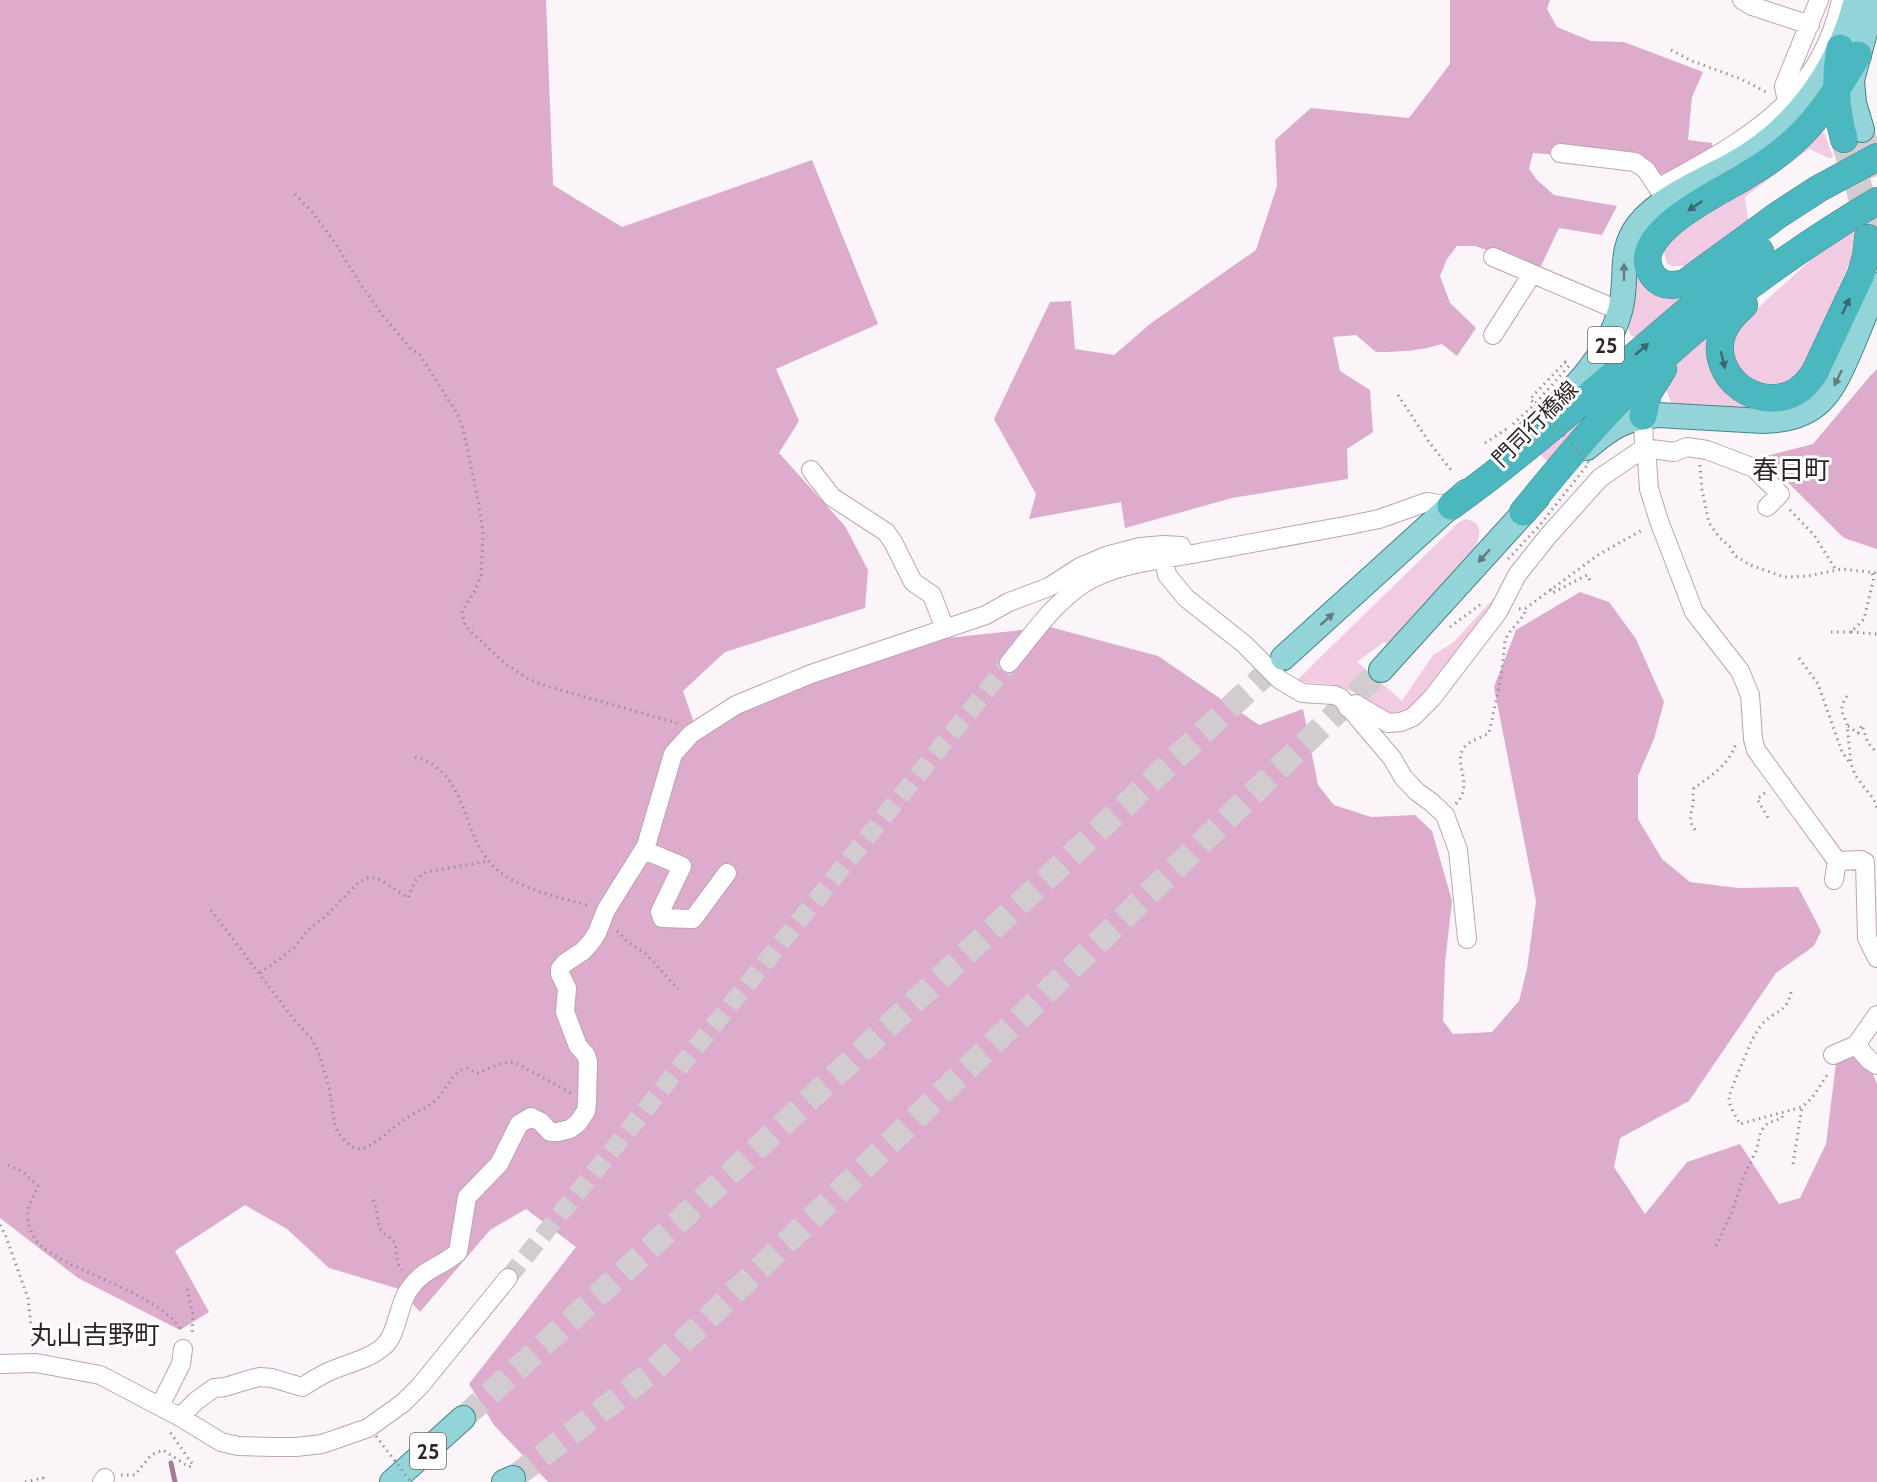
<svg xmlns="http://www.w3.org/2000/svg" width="1877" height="1482" font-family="Cabin,'Noto Sans JP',sans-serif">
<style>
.green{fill:#f0cbe2}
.forest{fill:#ddabcb}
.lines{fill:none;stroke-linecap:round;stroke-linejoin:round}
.stream{stroke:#a47c95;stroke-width:5}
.minor-tunnel{stroke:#d2cbd0;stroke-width:18;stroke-dasharray:18 9;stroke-linecap:butt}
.major-tunnel{stroke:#d2cbd0;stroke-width:24;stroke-dasharray:24 12;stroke-linecap:butt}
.highway-tunnel{stroke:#d2cbd0;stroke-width:27;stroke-dasharray:27 14;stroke-linecap:butt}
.minor-casing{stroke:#bfa2b4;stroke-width:20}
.major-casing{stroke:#42848c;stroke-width:26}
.highway-casing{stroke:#42848c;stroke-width:28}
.path{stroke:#999096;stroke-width:3;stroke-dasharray:1.5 4.5;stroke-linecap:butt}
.minor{stroke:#fff;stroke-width:18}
.major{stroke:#93d4d9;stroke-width:24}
.highway{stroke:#4bb8c0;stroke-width:27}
.path-bridge{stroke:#999096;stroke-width:3;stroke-dasharray:1.5 4.5;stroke-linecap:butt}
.oneway{fill:#3c676e}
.oneway2{fill:#627c82}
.labels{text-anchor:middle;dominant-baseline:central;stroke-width:6;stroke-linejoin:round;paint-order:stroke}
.shield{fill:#fff;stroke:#6e666b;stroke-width:1.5}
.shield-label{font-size:21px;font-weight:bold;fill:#30242b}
.street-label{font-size:22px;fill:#30242b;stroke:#fff}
.quarter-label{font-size:26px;fill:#30242b;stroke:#fff}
</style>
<rect width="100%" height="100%" fill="#fbf5f9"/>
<path class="green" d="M1819 131 1825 134 1833 157 1829 158 1809 149 1745 197 1749 227 1688 266H1671L1667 263 1664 253V245L1667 238Z
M1855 230 1851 259 1807 364 1798 377 1765 389 1737 371 1731 337 1740 324 1823 249Z
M1635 268H1637L1642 280 1679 296 1678 304 1636 338 1630 334 1628 328 1636 296Z
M1703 338 1708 341 1759 410 1673 407 1662 379 1680 359Z
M1648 356 1551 461H1547L1541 455V452Z
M1466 519C1485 522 1480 539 1473 551L1387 644 1384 642 1357 662 1402 701 1433 655 1454 642 1494 598 1497 601 1426 694 1405 715H1388L1357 693 1330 684 1295 682 1459 522Z"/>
<path class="forest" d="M0 0H546L553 185 622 227 812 160 878 324 776 369 799 421 779 453 845 526 868 570 865 608 725 652 683 691 693 720 683 738 748 694 899 643 1050 627 1158 656 1259 725 1303 709 1318 785 1334 805 1371 817 1415 815 1432 831 1452 901 1445 963 1443 1021 1453 1034 1492 1032 1519 1001 1527 969 1536 901 1494 687 1516 630 1580 592 1609 602 1636 639 1664 702 1654 739 1638 776V819L1662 859 1690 882 1738 888 1798 887 1821 931 1814 946 1776 973 1689 1101 1620 1138 1614 1167 1645 1214 1687 1162 1740 1144 1779 1204 1800 1198 1826 1144 1836 1063 1864 1053 1877 1084V1482H548L494 1425 469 1384 576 1247 526 1209 490 1230 420 1312 399 1289 329 1268 287 1229 245 1205 175 1251 209 1312 180 1330 78 1278 0 1218Z
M1450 0H1550L1547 9 1557 27 1591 41 1624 42 1703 72 1692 97 1688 140 1712 143 1713 151 1660 175 1645 162 1533 153 1529 169 1537 180 1554 195 1617 206 1602 235 1559 228 1540 268 1475 246H1457L1447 259 1440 276 1450 303 1476 328 1457 356 1442 344C1420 351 1399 352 1376 352L1356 335 1333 337 1340 371 1370 390 1373 432 1347 449 1348 479 1232 498 1125 528 1121 502 1029 519 1036 494 994 419 1050 302 1071 301 1075 349 1114 355 1150 324 1256 250 1277 186 1275 140 1311 108 1409 118 1450 64Z
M1877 369V549L1844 538 1762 457 1813 444 1871 375Z"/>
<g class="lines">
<path class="stream" d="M171 1463 175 1482"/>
<path class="minor-tunnel" d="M508 1278 1009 663"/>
<path class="major-tunnel" d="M1862 130 1877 176
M463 1418 675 1225 1283 658
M513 1478 653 1371 1381 670"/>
<path class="highway-tunnel" d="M1844 139C1853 171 1867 204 1868 238"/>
<g class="minor-casing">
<path id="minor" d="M1742 0 1752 6 1810 25
M1787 103 1784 86 1819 0
M1560 153 1635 162 1646 170 1658 188
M1667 201 1658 188C1742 142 1819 103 1841 0
M1493 257 1620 311
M1493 335 1532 274
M1643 416 1644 448 1647 460 1649 489 1659 521 1694 612 1740 671 1750 695 1753 739 1756 750 1837 861 1861 860 1865 862 1867 938 1877 958
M811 470 832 497 886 532 893 542 913 582 932 595 945 629
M1164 559 1167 575 1186 598 1244 644 1280 680 1302 693 1334 695 1341 698 1392 758 1403 777 1417 792 1431 802 1445 815 1458 850 1467 939
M1009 663C1032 635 1053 604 1083 584 1113 564 1158 560 1193 554 1245 544 1297 535 1350 525L1379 519 1427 502 1451 506
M1348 708 1356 704 1388 723 1401 722 1413 717 1432 698 1498 612 1517 575 1548 536 1600 478 1644 448 1674 452 1687 447 1707 450 1754 468 1780 494 1767 507
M644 850 682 866 660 912 662 918 693 919 727 873
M1834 880 1837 861
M1877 1015 1856 1045 1869 1060 1877 1065
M1833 1055 1856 1045
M0 1364 36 1363 100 1375 180 1417 221 1442 238 1446 273 1447H296L322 1444 368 1428 403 1403 420 1386 508 1278
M160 1406 181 1364 183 1349
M180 1417 196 1401 214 1388 225 1387 251 1379 260 1377 272 1378 302 1387C310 1382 318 1377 326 1373 344 1364 369 1360 384 1346 397 1335 398 1306 408 1291 423 1268 440 1268 458 1252L467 1197 499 1164 519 1124 531 1117 541 1122 550 1132H558L570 1129 578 1123 586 1111 587 1102 588 1062 586 1055 578 1046 565 1012 567 988 560 974V969L565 963 583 951 591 942 597 933 606 910 646 846 673 754 691 734 736 705 811 674 986 615 1009 602 1049 587 1080 567 1106 556 1140 547 1164 545 1181 546 1185 555
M102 1482 105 1478"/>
</g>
<g class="major-casing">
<path id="major" d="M1862 130 1854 103 1852 80 1874 0
M1528 433C1564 398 1606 362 1620 311 1629 280 1617 251 1639 224 1660 198 1701 181 1731 165 1795 131 1838 70 1856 0
M1587 448C1611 427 1626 418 1658 415L1763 421C1819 420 1832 393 1852 346 1860 326 1869 305 1877 285
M1283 658 1466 492
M1381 670 1537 498
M392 1482 463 1418
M504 1482 513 1478"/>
</g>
<g class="highway-casing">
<path id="highway" d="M1840 48C1835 81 1835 106 1844 139
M1858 55C1839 86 1822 115 1795 140 1781 153 1764 165 1747 175 1721 192 1619 237 1655 278 1663 287 1674 286 1685 283L1778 215 1818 189 1877 157
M1744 305C1735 313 1726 322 1722 334 1709 377 1758 413 1796 392 1804 387 1810 380 1815 372L1861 274 1866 256 1868 238
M1643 416 1648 393 1663 369
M1451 506C1560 428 1655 333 1760 251
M1523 512C1553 476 1582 439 1615 405 1691 325 1783 257 1877 201"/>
</g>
<path class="path" d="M1671 50 1692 61 1741 79 1768 93
M295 194 312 212 336 244 357 279 384 317 410 348 420 355 458 415 463 428 479 505 483 534 481 575 475 591 462 611 465 626 504 663 527 678 543 685 677 723
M1565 362 1569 366 1535 404 1530 399Z
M1398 395 1429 442 1451 470
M1485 443 1508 428
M1700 465 1702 490 1709 523 1720 538 1731 548 1734 555 1750 565 1784 577 1808 576 1842 569 1877 573
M1790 510 1814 535 1836 570
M1550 589 1552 593 1587 575 1592 584
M1519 609 1526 608 1598 555 1644 529
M1450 627 1481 604
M1831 632H1851L1864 619 1874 577 1872 573
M1851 632 1877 634
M1799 658 1818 684 1842 752 1850 763
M1847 696 1842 705V712L1847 724 1851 763 1855 775 1874 800 1877 808
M1848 726 1858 733 1862 725 1868 743 1877 753
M415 757C469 772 460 832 493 866 516 889 561 898 591 906
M1765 793 1757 799 1770 821
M1456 804C1475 783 1452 764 1464 748 1469 740 1482 738 1489 733L1501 678 1505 641 1508 634 1524 615 1526 608
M1695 830C1688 820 1691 815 1693 804 1694 798 1692 795 1694 788 1711 776 1730 764 1736 743
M211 910 295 1021 311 1038 318 1051 329 1087 335 1126 339 1134 350 1146 360 1149 367 1147C383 1138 395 1125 410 1116 420 1110 429 1107 438 1098 447 1088 453 1071 467 1068L475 1073H478L502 1063 514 1062 571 1093
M617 931 629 943 645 953 678 989
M260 973 293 949 309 929 326 916 359 882 370 877 381 880 408 898 415 881 426 872 488 861
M1791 992C1787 1012 1777 1010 1764 1022 1760 1026 1754 1036 1751 1042 1748 1050 1729 1093 1729 1098 1729 1107 1736 1116 1740 1124L1802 1107 1812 1098 1829 1072
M1793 1164 1802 1107
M8 1165 23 1172 38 1186C35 1194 29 1203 28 1212 26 1223 33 1239 41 1246 75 1274 164 1295 182 1332
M373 1200C378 1209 376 1219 380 1229 383 1235 391 1236 394 1242 399 1252 394 1261 402 1270
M0 1225 5 1234 28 1298 33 1347
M1716 1246 1732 1212 1744 1176 1756 1151 1761 1131 1768 1123 1782 1118 1783 1112
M187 1289 193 1314 192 1334
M121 1475H135L151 1455 163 1450 189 1467 193 1465 170 1432
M25 1482 43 1478 45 1482"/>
<use href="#minor" class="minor"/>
<use href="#major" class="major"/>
<use href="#highway" class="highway"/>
<path class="path-bridge" d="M1508 559 1539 526 1589 463 1535 404 1512 425
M376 1436 411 1482"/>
</g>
<defs><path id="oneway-solid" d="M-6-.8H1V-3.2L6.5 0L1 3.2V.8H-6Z" transform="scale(1.5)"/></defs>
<g class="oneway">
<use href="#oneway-solid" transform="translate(1695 206) rotate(146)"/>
<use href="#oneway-solid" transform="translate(1846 306) rotate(-65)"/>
<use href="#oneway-solid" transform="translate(1642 349) rotate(-41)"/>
<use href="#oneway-solid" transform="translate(1723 360) rotate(76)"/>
</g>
<g class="oneway2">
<use href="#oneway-solid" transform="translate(1624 272) rotate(-90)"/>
<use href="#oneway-solid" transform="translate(1838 378) rotate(116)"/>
<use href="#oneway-solid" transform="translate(1484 556) rotate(132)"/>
<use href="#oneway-solid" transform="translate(1327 619) rotate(-42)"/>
</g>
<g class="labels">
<g class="shield">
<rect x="1588" y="327" width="36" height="36" rx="4.5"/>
<rect x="410" y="1433" width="36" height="36" rx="4.5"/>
</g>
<g class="shield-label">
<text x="1606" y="345">25</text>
<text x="428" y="1451">25</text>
</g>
<g class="street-label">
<text transform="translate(1535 424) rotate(-45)">門司行橋線</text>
</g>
<g class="quarter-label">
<text x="1791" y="470">春日町</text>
<text x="95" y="1335">丸山吉野町</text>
</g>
</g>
</svg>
